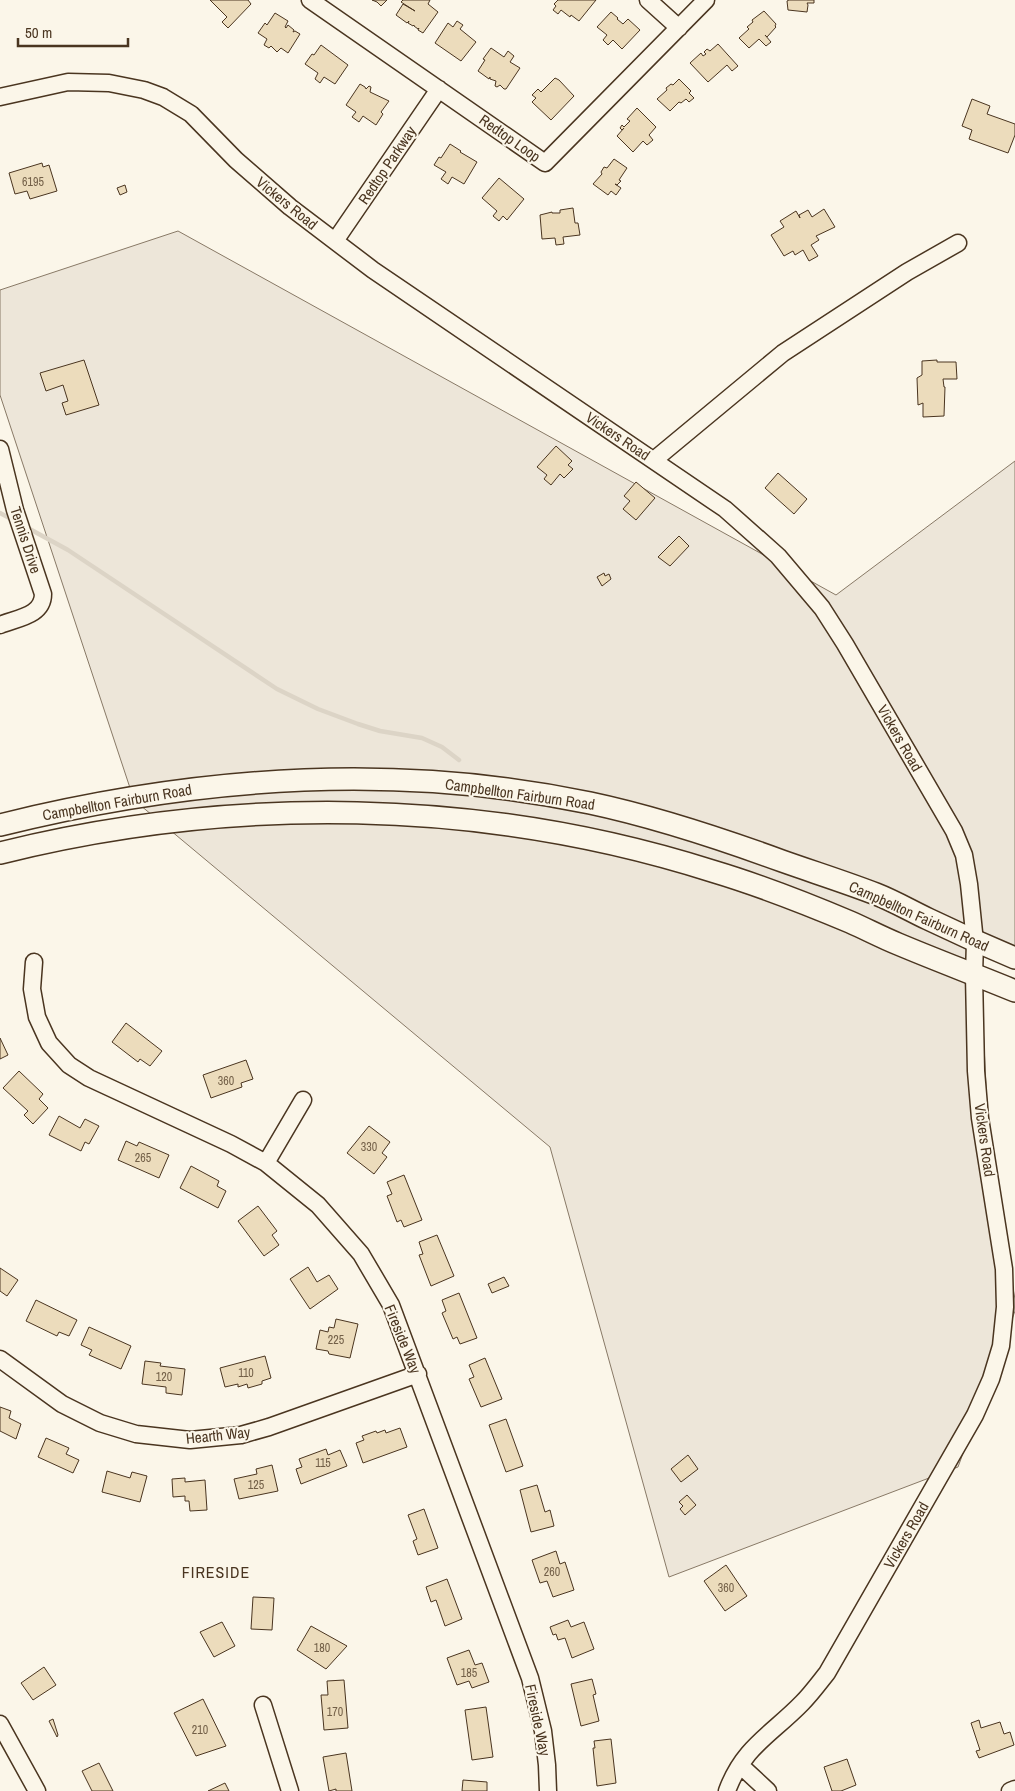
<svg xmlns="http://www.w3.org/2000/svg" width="1015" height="1791" font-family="'Archivo Narrow',sans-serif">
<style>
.green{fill:#ede6d9;stroke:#887966}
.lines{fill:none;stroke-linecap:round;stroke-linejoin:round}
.stream{stroke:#dcd4c6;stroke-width:4.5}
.building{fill:#ecdcbc;stroke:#4a3520}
.minor-casing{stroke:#4a3520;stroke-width:19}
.major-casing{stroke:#4a3520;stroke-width:24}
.minor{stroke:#fbf6e9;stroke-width:16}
.major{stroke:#fbf6e9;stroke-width:21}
.labels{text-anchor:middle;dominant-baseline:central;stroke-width:4;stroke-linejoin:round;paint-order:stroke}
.number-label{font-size:12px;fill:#725f47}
.street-label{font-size:15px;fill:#4a3520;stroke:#fbf6e9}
.neighbourhood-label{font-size:16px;letter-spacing:1px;fill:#4a3520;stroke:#fbf6e9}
</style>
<rect width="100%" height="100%" fill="#fbf6e9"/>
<path class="green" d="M178 231 836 595 1015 461V961L979 946 990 1164 1015 1299V1311L958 1467 669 1577 550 1147 134 800 0 395V290Z"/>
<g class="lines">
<path class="stream" d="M0 513 13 520
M26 527 68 550 277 689 318 709 358 724 380 731 422 738 442 747 459 760"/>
</g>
<path class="building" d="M210 0H248L251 4 228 28 222 22 227 17Z
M372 0H387L381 6 377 2Z
M403 0H430L428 4 438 12 423 33 418 30 419 28 418 29 414 26V25L413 26 408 23 409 21 407 23 396 15 403 4 415 11 401 2Z
M558 0H596L579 21 571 15 570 17 561 10 558 14 553 10 556 6 554 4Z
M789 0H814V3H807L808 5 807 12 788 10 787 1Z
M764 11 776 24 775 26 776 27 767 37 765 35 771 42 766 46 759 39 749 48 739 38 749 29 747 27 753 22 752 20Z
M611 12 618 18 617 19 623 24 628 19 640 30 622 49 613 40 608 45 603 40 607 35 597 27Z
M275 13 288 21 285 27 286 28 288 25 294 30 293 32 295 31 300 34 288 53 281 48 277 52 271 46 269 48 264 45 267 39 258 33 265 23 267 25Z
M457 21 463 25 460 29 476 42 461 61 435 43 448 23 453 27Z
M718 44 738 66 732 71 727 65 708 82 690 63 701 53 703 56 706 54 704 52 707 49 710 51Z
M321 45 348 65 335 84 324 77 320 83 315 79 318 73 305 64 312 54 314 55Z
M491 48 504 57 508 51 514 56 510 62 520 68 506 89H504L500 85 497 87 495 86 496 81 490 79V77L489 79 478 71 485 60 483 59Z
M555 78 559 80 574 96 551 120 532 102 536 98 532 95 538 89 541 92Z
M679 79 691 91 689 93 694 98 689 102 686 99 681 103 679 102 670 111 657 99 667 90 666 88 671 84 673 85Z
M360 84 365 87 366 89 369 86 371 87 370 92 389 101 381 112 383 114 376 125 363 116 359 122 352 117 356 112 346 105Z
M972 99 990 106 987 114 1015 124V135L1008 153 969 139 972 130 962 126Z
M637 108 656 127 649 135 653 140 647 145 643 141 633 152 617 136 624 128 622 130 620 128 622 125 624 127 630 121 627 119Z
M450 144 461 151 460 152 477 162 464 184 452 177 448 184 441 179 446 172 434 165 439 157 441 158Z
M614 159 627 168 619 180 621 181 617 185 615 184 621 188 616 195 611 191 608 195 593 184 602 174 601 172 604 167 607 168Z
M42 163 43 167 49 165 57 191 30 199 27 191 15 194 9 173Z
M499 178 524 199 507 220 503 216 499 221 493 216 497 211 482 198Z
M125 185 127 192 120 195 117 188Z
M573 208 575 223H578L580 235 563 237 564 244 556 245 555 238 542 239 540 215 552 212V213H560V210Z
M824 209 835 227 816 236 819 240 811 245 818 256 809 261 803 250 795 255 793 251 784 256 771 235 784 227 780 221 796 211 800 218 799 215 808 210 812 217Z
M84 360 99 405 66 415 62 403 68 401 63 385 46 391 40 373Z
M937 360V362H956L957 379H943L944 387H945L944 416 923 417V403L918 405 917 378 922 375V361Z
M556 446 572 461 568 465 573 469 564 478 560 474 551 485 544 479 547 475 537 467Z
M778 473 807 499 794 514 765 488Z
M636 482 655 498 636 520 623 509 630 501 624 496Z
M679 536 689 546 670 566 658 557Z
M604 573 605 576 609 574 611 579 602 586 597 577Z
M126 1023 162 1051 150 1066 140 1059 138 1062 112 1042Z
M0 1038 8 1055 0 1059Z
M246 1060 253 1079 241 1083 242 1087 211 1098 203 1075Z
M19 1071 43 1094 39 1099 48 1108 33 1124 24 1115 28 1111 3 1088Z
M59 1116 80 1128 85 1119 99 1126 89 1144 85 1142 81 1151 49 1135Z
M369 1126 390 1142 382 1153 387 1157 374 1174 347 1153Z
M126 1141 137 1146 139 1142 169 1155 159 1178 118 1160Z
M191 1166 219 1181 217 1186 226 1191 218 1208 180 1188Z
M404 1175 422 1220 404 1227 401 1220 397 1222 387 1196 392 1194 387 1182Z
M258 1206 277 1231 272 1235 279 1245 264 1256 238 1221Z
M437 1235 454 1276 431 1286 419 1255 423 1254 419 1242Z
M308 1267 317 1282 329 1275 338 1289 310 1309 290 1279Z
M0 1268 18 1280 7 1296 0 1291Z
M504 1277 509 1286 492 1293 488 1284Z
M459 1293 477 1338 460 1344 457 1337 453 1339 442 1313 446 1311 442 1300Z
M36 1300 77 1320 69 1336 59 1332 57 1336 26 1321Z
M336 1319 358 1324 350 1358 329 1354 328 1351 316 1349 320 1330 328 1332 329 1327 334 1328Z
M89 1327 131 1346 121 1369 89 1355 92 1350 81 1345Z
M265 1356 271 1378 262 1381V1384L248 1388 247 1384 238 1387V1384L225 1387 220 1368Z
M485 1358 502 1399 481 1407 469 1379 474 1377 469 1365Z
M145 1361 161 1363 160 1366 185 1369 182 1395 166 1393V1387L142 1384Z
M0 1407 11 1411 9 1418 21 1424 16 1439 0 1431Z
M506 1419 523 1466 506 1472 489 1425Z
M400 1428 407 1447 363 1463 356 1443 364 1440 362 1436 376 1431 377 1433 385 1430 386 1433Z
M46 1438 69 1448 66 1454 79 1460 73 1473 38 1457Z
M326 1449 328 1455 340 1450 347 1466 301 1484 296 1469 302 1467 299 1459Z
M688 1455 698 1469 681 1482 671 1469Z
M272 1465 278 1491 239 1499 234 1479 257 1474 256 1469Z
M107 1471 130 1478 132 1472 147 1476 140 1502 102 1492Z
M185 1478V1482L205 1480 207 1510 190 1511 189 1501H185V1496L173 1497 172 1479Z
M537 1485 545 1512 550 1510 554 1526 531 1532 520 1490Z
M687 1495 696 1505 685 1515 680 1509 683 1506 679 1502Z
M424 1509 438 1548 418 1555 413 1541 417 1539 408 1515Z
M556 1551 560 1564 565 1562 574 1590 553 1597 547 1581 540 1583 532 1560Z
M726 1565 747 1596 725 1611 704 1581Z
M447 1579 462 1619 445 1626 436 1600 431 1602 426 1587Z
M253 1597 274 1598 272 1630 251 1629Z
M568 1620 571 1627 584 1622 594 1649 572 1658 565 1638 558 1640 556 1634 553 1635 550 1627Z
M222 1622 235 1646 214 1657 200 1632Z
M311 1626 347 1646 326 1669 297 1650Z
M469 1650 475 1665 482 1663 489 1682 472 1688 469 1681 457 1685 447 1658Z
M44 1667 56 1685 33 1700 21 1683Z
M592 1679 596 1694 593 1695 599 1721 581 1726 571 1684Z
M344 1680 348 1728 324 1730 321 1695H328L327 1681Z
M203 1699 226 1746 196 1756 174 1713Z
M486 1707 493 1757 472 1760 465 1710Z
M53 1719 58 1735 57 1737 49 1721Z
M979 1720 981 1728 1000 1722 1004 1734 1010 1732 1014 1745 979 1758 976 1751 980 1750 971 1723Z
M611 1739 616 1783 597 1786 593 1748H595L594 1741Z
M346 1753 352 1791H336V1789L329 1791 323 1757Z
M847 1759 856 1785 841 1791H832L824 1767Z
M99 1763 113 1791H92L82 1771Z
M463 1780 487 1782V1791H462Z
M225 1783 229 1791H208Z"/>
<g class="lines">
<g class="minor-casing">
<path id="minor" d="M310 0 545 163 706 0
M648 0 679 28
M0 97 68 82 109 83 144 90 163 97 191 114 236 160 290 207 373 270 725 509 778 556 822 608 845 644 954 831 964 855 969 884 975 942 974 975 976 1071 980 1118 1004 1269 1005 1307 1001 1346 991 1379 975 1415 827 1673C819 1683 811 1694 802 1703 772 1734 743 1747 727 1791
M335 241 439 89
M0 449 15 510 43 594C43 616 17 618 0 625
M654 460 783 353 907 272 958 243
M34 962 32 989 37 1017 49 1043 69 1065 89 1078 231 1144 266 1163 318 1205 361 1254 391 1305 530 1678 543 1731 547 1765 548 1791
M266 1163 303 1100
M0 1359 62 1404 100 1423 136 1434 190 1440 241 1435 269 1427 418 1374
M263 1705 290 1791
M0 1724 37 1791
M740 1765 768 1791
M1010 1791 1015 1789"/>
</g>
<g class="major-casing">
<path id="major" d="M0 825C193 777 394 762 590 803 656 817 719 838 782 861 813 872 845 882 876 894 894 901 911 911 928 919 957 933 986 946 1015 958
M0 853C233 795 482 798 712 871 759 885 805 903 850 922 866 929 881 937 898 944 936 960 976 975 1015 991"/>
</g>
<use href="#minor" class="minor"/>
<use href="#major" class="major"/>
</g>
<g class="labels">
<g class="number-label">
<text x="33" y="182">6195</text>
<text x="226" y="1081">360</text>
<text x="369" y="1147">330</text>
<text x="143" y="1158">265</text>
<text x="336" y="1340">225</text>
<text x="246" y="1373">110</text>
<text x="164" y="1377">120</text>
<text x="323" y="1463">115</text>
<text x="256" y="1485">125</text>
<text x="552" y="1572">260</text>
<text x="726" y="1588">360</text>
<text x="322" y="1648">180</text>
<text x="469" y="1673">185</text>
<text x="335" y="1712">170</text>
<text x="200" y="1730">210</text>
</g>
<g class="street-label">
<text transform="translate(510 138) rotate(35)">Redtop Loop</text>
<text transform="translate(387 165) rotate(-56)">Redtop Parkway</text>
<text transform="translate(287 203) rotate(39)">Vickers Road</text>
<text transform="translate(618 436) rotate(34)">Vickers Road</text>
<text transform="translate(26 540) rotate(72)">Tennis Drive</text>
<text transform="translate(900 738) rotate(60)">Vickers Road</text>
<text transform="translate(520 794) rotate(8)">Campbellton Fairburn Road</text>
<text transform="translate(117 802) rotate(-10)">Campbellton Fairburn Road</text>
<text transform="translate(919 916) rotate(24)">Campbellton Fairburn Road</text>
<text transform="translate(985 1140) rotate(82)">Vickers Road</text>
<text transform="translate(403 1339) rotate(68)">Fireside Way</text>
<text transform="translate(218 1435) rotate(-6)">Hearth Way</text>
<text transform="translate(906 1535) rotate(-60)">Vickers Road</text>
<text transform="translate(538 1720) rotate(78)">Fireside Way</text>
</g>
<g class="neighbourhood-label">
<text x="216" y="1572">FIRESIDE</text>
</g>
</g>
<path d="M18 38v8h110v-8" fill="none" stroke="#4a3520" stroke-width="2.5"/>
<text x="25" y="38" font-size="15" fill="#4a3520" stroke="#fbf6e9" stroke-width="4" paint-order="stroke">50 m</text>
</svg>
